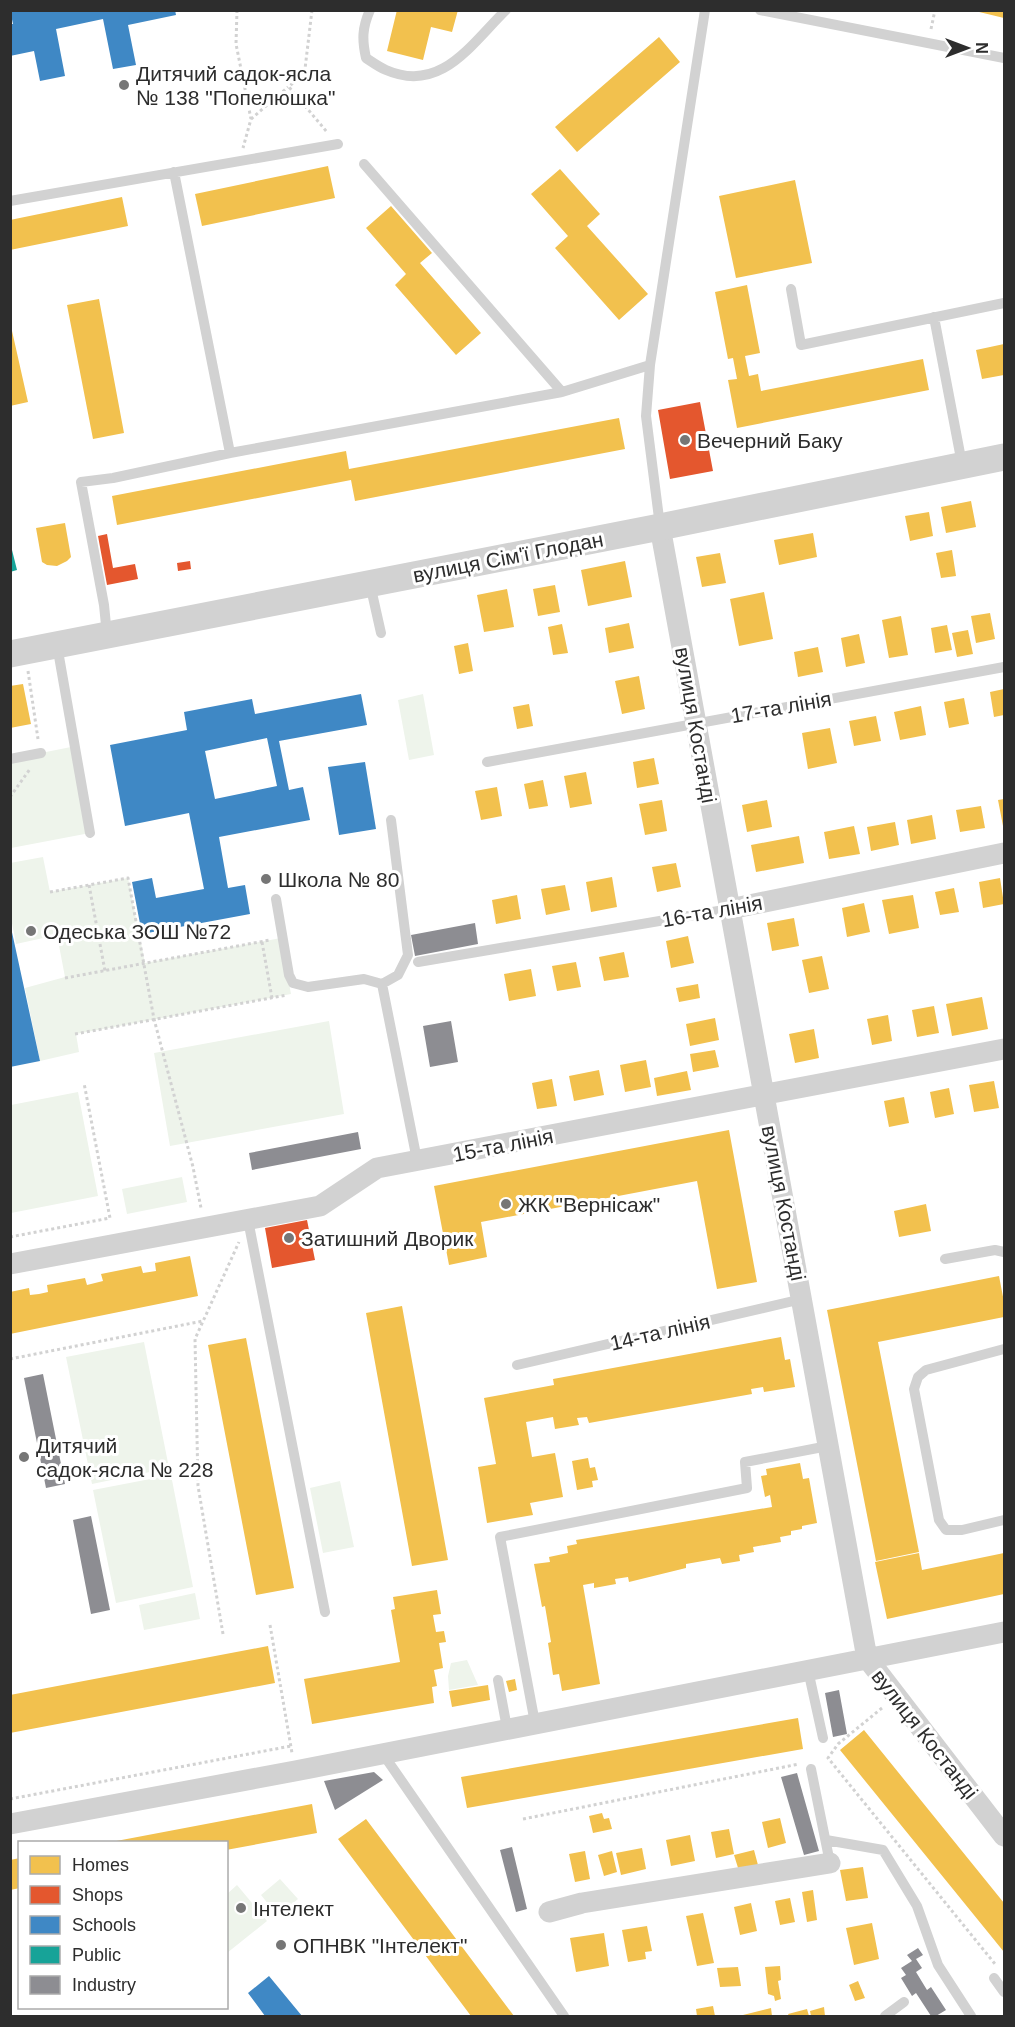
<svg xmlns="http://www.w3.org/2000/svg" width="1015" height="2027" font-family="Arial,sans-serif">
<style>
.green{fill:#eef4eb}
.homes{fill:#f2c14e}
.shops{fill:#e4572e}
.schools{fill:#3f88c5;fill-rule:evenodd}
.public{fill:#17a398}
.industry{fill:#8d8d92}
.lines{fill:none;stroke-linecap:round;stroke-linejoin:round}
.path{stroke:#d2d2d2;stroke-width:3;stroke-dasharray:3 3;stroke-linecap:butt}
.service{stroke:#d2d2d2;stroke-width:10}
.minor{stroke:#d2d2d2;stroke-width:21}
.tertiary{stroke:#d2d2d2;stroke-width:27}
.poi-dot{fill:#767676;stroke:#fff;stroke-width:2}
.labels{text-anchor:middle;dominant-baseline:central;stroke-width:6;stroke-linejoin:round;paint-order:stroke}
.poi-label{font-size:21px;fill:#2d2d2d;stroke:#fff;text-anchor:start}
.street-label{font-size:21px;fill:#2d2d2d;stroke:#fff}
</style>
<rect width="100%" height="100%" fill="#fff"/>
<path class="green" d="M423 694 434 755 409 760 398 700Z
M76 746 90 833 11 848V759Z
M43 857 50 892 128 878 145 963 281 938 291 994 76 1034 79 1052 40 1061 25 988 65 977 57 935 16 944 11 918 10 863Z
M329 1021 344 1114 170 1146 154 1053Z
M78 1092 98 1196 11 1213V1105Z
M182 1177 187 1202 127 1214 122 1189Z
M144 1342 169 1468 92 1484 66 1357Z
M171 1475 193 1587 116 1603 93 1490Z
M340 1481 354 1547 323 1553 310 1488Z
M195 1593 200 1619 144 1630 139 1605Z
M467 1660 478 1685 449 1690 448 1676 451 1663Z
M280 1879 298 1899 278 1916 261 1895Z
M237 1885 267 1921 227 1953V1894Z"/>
<path class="homes" d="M397 10H458L452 32 431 27 423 60 387 51Z
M975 10H1004V18L975 11Z
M659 37 680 62 577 152 555 127Z
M328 166 335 198 202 226 195 194Z
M560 169 600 214 587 226 648 294 619 320 555 248 568 236 531 194Z
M795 180 812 263 736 278 719 196Z
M122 197 128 226 10 250V220Z
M391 206 432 253 420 263 481 333 456 355 395 285 406 274 366 228Z
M747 285 760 353 745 356 749 376 758 374 761 391 923 359 929 390 737 428 728 380 737 379 733 358 728 359 715 292Z
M99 299 124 433 93 439 67 305Z
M10 322 28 402 10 406Z
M1004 344V375L982 379 976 350Z
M619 418 625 449 355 501 351 480 117 525 112 496 346 451 349 469Z
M971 501 976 527 946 533 941 507Z
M929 512 933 536 910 541 905 516Z
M65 523 71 557 67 561 57 566 47 565 42 562 36 528Z
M813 533 817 557 779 565 774 540Z
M952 550 956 576 941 578 936 553Z
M720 553 726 583 702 587 696 557Z
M625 561 632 597 588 606 581 570Z
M555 585 560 612 538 616 533 589Z
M507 589 514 627 484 632 477 595Z
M764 592 773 639 739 646 730 599Z
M990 613 995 639 976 643 971 616Z
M901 616 908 655 889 658 882 620Z
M629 623 634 648 609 653 605 628Z
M562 624 568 653 553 655 548 627Z
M947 625 952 650 935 653 931 628Z
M968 630 973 654 957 657 952 633Z
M859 634 865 663 846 667 841 638Z
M468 643 473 671 459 674 454 646Z
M818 647 823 672 798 677 794 652Z
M639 676 645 709 622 714 615 681Z
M23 684 31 724 10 728V686Z
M1004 689V715L994 717 990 692Z
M964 698 969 724 949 728 944 702Z
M529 704 533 726 517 729 513 707Z
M921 706 926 735 900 740 894 712Z
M876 716 881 741 854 746 849 721Z
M830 728 837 763 808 769 802 733Z
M654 758 659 784 637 788 633 762Z
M586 772 592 804 570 808 564 776Z
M543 780 548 806 529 809 524 784Z
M497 787 502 816 481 820 475 791Z
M1004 799V826H1003L998 800Z
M662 800 667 831 645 835 639 804Z
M767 800 772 827 747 832 742 805Z
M981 806 985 828 960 832 956 810Z
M932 815 936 839 911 844 907 820Z
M895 822 899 845 871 851 867 827Z
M854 826 860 854 829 859 824 832Z
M799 836 804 863 756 872 751 845Z
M676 863 681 887 657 892 652 867Z
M612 877 617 907 591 912 586 882Z
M1000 878 1004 904 983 908 979 882Z
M565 885 570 910 546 915 541 889Z
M954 888 959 912 940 915 935 892Z
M517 895 521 919 496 924 492 900Z
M913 895 919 928 889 934 882 900Z
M864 903 870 932 847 937 842 908Z
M794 918 799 946 772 951 767 923Z
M688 936 694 963 671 968 666 941Z
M624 952 629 977 604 981 599 957Z
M822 956 829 989 809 993 802 960Z
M576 962 581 987 557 991 552 966Z
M531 969 536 996 509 1001 504 974Z
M698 984 700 998 679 1002 676 988Z
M982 997 988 1029 952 1036 946 1004Z
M934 1006 939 1033 917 1037 912 1010Z
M888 1015 892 1041 872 1045 867 1019Z
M715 1018 719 1040 690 1046 686 1024Z
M814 1029 819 1058 795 1063 789 1034Z
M715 1050 719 1067 693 1072 690 1054Z
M646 1060 651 1087 625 1092 620 1065Z
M599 1070 604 1095 574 1101 569 1076Z
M687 1071 691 1090 657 1096 654 1078Z
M552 1079 557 1106 537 1109 532 1083Z
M994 1081 999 1108 974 1112 969 1085Z
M949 1088 954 1114 935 1118 930 1092Z
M904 1097 909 1123 889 1127 884 1101Z
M729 1130 757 1282 717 1289 697 1181 481 1222 487 1257 449 1265 434 1186Z
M926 1204 931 1231 899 1237 894 1211Z
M190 1256 198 1296 10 1334V1292L29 1288 30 1295 39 1294 48 1292 47 1285 85 1278 87 1285 103 1281 101 1274 141 1266 143 1273 156 1271 155 1263Z
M999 1276 1004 1302V1317L878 1342 919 1552 876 1561 827 1310Z
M402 1306 448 1560 412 1566 366 1313Z
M781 1337 785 1360 790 1359 795 1387 764 1392 763 1387 751 1389 752 1394 589 1423 587 1417 577 1418 579 1425 555 1429 553 1417 526 1422 532 1457 555 1453 563 1497 530 1503 533 1515 487 1523 478 1467 496 1464 484 1398 554 1385 553 1379Z
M246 1338 294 1588 256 1595 208 1345Z
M588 1458 590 1468 595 1467 598 1480 592 1481 593 1487 577 1490 572 1461Z
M800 1463 803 1479 809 1478 817 1523 802 1526V1529L791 1531V1535L780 1537 781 1542 753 1547 754 1552 739 1555 740 1561 722 1564 720 1558 686 1564V1568L629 1582 628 1577 615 1579 616 1584 594 1588V1583L583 1585 600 1684 562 1691 559 1674 553 1675 548 1643 551 1642 545 1606 542 1607 534 1564 550 1562 549 1557 568 1553 567 1546 577 1544 576 1540 772 1507 770 1495 765 1497 761 1476 767 1475 766 1469Z
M919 1553 922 1570 1004 1553V1594L887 1619 875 1562Z
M437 1590 441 1614 433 1615 436 1632 444 1631 446 1642 439 1643 443 1668 434 1670 437 1686 432 1687 434 1703 312 1724 304 1679 400 1662 391 1610 395 1609 393 1597Z
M268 1646 275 1683 10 1733V1695Z
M515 1679 517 1690 509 1692 506 1681Z
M488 1685 490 1700 452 1707 449 1691Z
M798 1718 803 1749 467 1808 461 1777Z
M864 1730 1004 1903V1952L840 1750Z
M312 1804 317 1833 226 1850V1842H111Z
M602 1813 604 1819 609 1818 612 1829 593 1833 589 1816Z
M780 1818 786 1843 768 1848 762 1822Z
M366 1819 514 2016H471L338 1839Z
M729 1829 734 1854 716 1858 711 1832Z
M690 1835 695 1861 671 1866 666 1840Z
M642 1848 646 1869 621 1875 616 1853Z
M754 1850 758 1865 739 1871 734 1855Z
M585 1851 590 1879 575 1882 569 1854Z
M612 1851 617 1872 604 1876 598 1855Z
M20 1858V1888L10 1890V1860Z
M863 1867 868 1898 846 1901 840 1870Z
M813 1890 817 1920 807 1922 802 1892Z
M790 1898 795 1922 780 1925 775 1901Z
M751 1903 757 1931 740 1935 734 1907Z
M703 1913 714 1963 697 1966 686 1916Z
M872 1923 879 1959 854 1965 846 1928Z
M647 1926 652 1951 645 1952 646 1959 628 1962 622 1930Z
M604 1933 609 1966 576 1972 570 1938Z
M780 1966 781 1980 778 1981 781 1999 775 2001 774 1996 768 1994 765 1967Z
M738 1967 741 1986 720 1987 717 1968Z
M858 1981 865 1998 855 2001 849 1985Z
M713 2006 715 2016H697L696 2009Z
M824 2007 825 2016H811L810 2011Z
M771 2008 772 2016H739Z
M807 2009 809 2016H789L788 2014Z"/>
<path class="shops" d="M700 402 713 471 670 479 658 410Z
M107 534 113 568 135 564 138 579 107 585 98 536Z
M190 561 191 569 178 571 177 563Z
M307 1220 315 1260 272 1268 265 1228Z"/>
<path class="schools" d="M10 10H175L176 15 128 25 136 65 113 69 103 19 56 29 65 76 40 81 34 51 10 56V24H13Z
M361 694 367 725 279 741 289 790 303 787 310 820 219 837 228 888 245 885 250 914 142 934 132 882 152 878 156 898 204 889 189 813 125 826 110 745 187 730 184 712 252 699 255 714ZM267 738 277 786 215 799 205 751Z
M365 762 376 829 339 835 328 767Z
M10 923 40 1061 10 1067Z
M269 1976 302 2016H265L248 1993Z"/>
<path class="public" d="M10 542 17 570 10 572Z"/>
<path class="industry" d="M475 923 478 944 415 956 411 935Z
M451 1021 458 1062 430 1067 423 1026Z
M358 1132 361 1149 252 1170 249 1153Z
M43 1374 65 1484 46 1488 24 1378Z
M91 1516 110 1610 91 1614 73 1520Z
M839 1690 847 1734 833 1737 825 1693Z
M374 1772 383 1780 335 1810 324 1781Z
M797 1773 819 1851 804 1855 781 1777Z
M512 1847 527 1909 516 1912 500 1850Z
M918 1948 923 1955 916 1959 922 1968 916 1972 927 1990 931 1987 946 2010 936 2016H931L916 1993 912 1996 901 1978 906 1975 901 1968 912 1961 907 1955Z"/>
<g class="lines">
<path class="path" d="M237 10 236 44 251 119 243 148
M312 10 305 69 289 87 327 132
M931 29 935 10
M251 119 288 87
M28 671 38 739
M10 797 30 769
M89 885 105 971
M50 892 128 878 154 1019 193 1167 201 1208
M262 942 272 998
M65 978 270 940
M75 1034 287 995
M10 1237 110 1218 84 1083
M10 1359 203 1321
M270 1625 292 1753
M223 1634 198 1486 195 1339 239 1242
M882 1708 838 1744 828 1758 995 1964
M10 1799 291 1746
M523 1819 799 1764"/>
<path class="service" d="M370 10C362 28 362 40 366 58 372 62 379 67 386 70 441 94 471 44 506 10
M760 10 1004 58
M364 164 562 392
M10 201 338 144
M791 289 801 345 1004 303
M934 317 962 464
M230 453 562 392 650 365
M660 526 646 416 650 365 705 10
M370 584 381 633
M107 635 104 605 81 482 113 478 230 453 174 172
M57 645 90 833
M10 759 41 753
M487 762 1004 667
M276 899 289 975 293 983 308 987 364 979 382 984 398 975 408 955 391 820
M418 962 730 909
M382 984 417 1160
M248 1220 325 1612
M945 1259 995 1250 1004 1252
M1004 1349 926 1370 918 1377 914 1389 939 1520 946 1530H962L1004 1520
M517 1365 802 1299
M808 1670 823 1738
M498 1680 507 1728
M535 1723 500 1537 747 1488 745 1462 828 1446
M383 1754 564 2016
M811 1769 830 1863
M826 1840 883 1850 917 1906 938 1965 971 2016
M994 1978 1004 1992
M885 2016 904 2002"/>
<path class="minor" d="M660 527 867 1658 1004 1836
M730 909 1004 853
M10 1264 320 1206 377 1168 1004 1049
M10 1824 295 1771 1004 1632
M549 1912 582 1903 830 1863"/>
<path class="tertiary" d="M10 654 660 527 1004 457"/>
</g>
<g class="poi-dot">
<circle cx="124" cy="85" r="6"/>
<circle cx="685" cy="440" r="6"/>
<circle cx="266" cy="879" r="6"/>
<circle cx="31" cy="931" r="6"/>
<circle cx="506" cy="1204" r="6"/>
<circle cx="289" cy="1238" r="6"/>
<circle cx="24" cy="1457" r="6"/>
<circle cx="241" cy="1908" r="6"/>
<circle cx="281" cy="1945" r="6"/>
</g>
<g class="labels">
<g class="poi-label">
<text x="136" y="73">Дитячий садок-ясла<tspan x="136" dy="24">№ 138 "Попелюшка"</tspan></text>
<text x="697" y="440">Вечерний Баку</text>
<text x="278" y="879">Школа № 80</text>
<text x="43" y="931">Одеська ЗОШ №72</text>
<text x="518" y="1204">ЖК "Вернісаж"</text>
<text x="301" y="1238">Затишний Дворик</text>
<text x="36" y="1445">Дитячий<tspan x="36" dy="24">садок-ясла № 228</tspan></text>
<text x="253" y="1908">Інтелект</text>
<text x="293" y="1945">ОПНВК "Інтелект"</text>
</g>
<g class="street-label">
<text transform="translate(508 557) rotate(-11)">вулиця Сім'ї Глодан</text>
<text transform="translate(781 707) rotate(-10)">17-та лінія</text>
<text transform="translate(696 725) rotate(80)">вулиця Костанді</text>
<text transform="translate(712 911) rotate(-10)">16-та лінія</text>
<text transform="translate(503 1145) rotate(-11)">15-та лінія</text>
<text transform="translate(784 1203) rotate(79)">вулиця Костанді</text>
<text transform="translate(660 1332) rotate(-13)">14-та лінія</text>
<text transform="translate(925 1734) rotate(52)">вулиця Костанді</text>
</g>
</g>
<rect width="1015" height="2027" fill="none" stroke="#2d2d2d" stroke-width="24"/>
<rect x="18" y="1841" width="210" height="168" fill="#ffffff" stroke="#ababab" stroke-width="1.5"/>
<rect x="30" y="1856" width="30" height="18" fill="#f2c14e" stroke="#ababab" stroke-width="1.5"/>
<text x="72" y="1871" font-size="18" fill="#2d2d2d">Homes</text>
<rect x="30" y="1886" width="30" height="18" fill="#e4572e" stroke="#ababab" stroke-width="1.5"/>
<text x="72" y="1901" font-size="18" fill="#2d2d2d">Shops</text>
<rect x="30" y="1916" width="30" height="18" fill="#3f88c5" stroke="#ababab" stroke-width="1.5"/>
<text x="72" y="1931" font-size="18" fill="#2d2d2d">Schools</text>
<rect x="30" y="1946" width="30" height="18" fill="#17a398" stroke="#ababab" stroke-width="1.5"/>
<text x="72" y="1961" font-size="18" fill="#2d2d2d">Public</text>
<rect x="30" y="1976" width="30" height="18" fill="#8d8d92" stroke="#ababab" stroke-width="1.5"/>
<text x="72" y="1991" font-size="18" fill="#2d2d2d">Industry</text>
<g transform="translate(967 48) rotate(90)" stroke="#ffffff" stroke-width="4.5" paint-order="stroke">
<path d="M0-4.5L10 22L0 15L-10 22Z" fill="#2d2d2d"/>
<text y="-9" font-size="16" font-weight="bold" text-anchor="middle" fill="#2d2d2d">N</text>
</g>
</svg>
